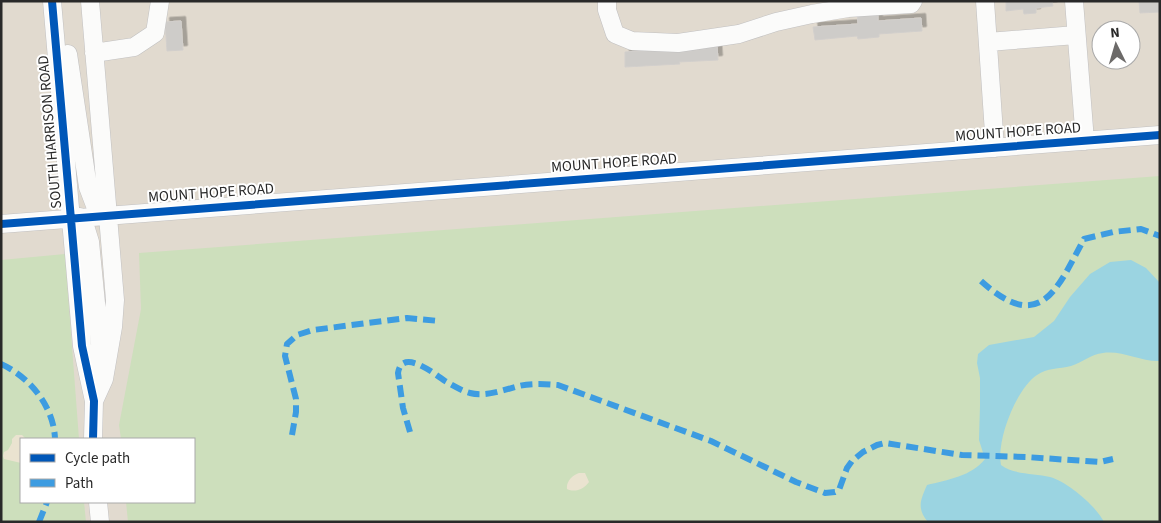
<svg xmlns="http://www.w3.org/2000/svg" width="1161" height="523" font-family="'Source Sans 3',sans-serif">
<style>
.education{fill:#e1dacf;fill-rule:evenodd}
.green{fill:#cddfbc}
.sand{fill:#eae3d0}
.water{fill:#9bd4e1}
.building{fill:#ceccc9;stroke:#d2cfcc;filter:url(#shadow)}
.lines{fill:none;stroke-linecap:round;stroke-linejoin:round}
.minor-casing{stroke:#c1c0c1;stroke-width:19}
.minor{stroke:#fbfbfa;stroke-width:18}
.quiet{stroke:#3d9ce1;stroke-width:6;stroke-dasharray:12 6;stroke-linecap:butt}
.cycleway-casing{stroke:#fff;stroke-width:11}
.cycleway{stroke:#0057b8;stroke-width:8}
.labels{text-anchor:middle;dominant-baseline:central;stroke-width:4;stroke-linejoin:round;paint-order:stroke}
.street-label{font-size:15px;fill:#292929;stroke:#fff}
</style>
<defs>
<filter id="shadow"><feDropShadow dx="4.5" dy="-4.5" stdDeviation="0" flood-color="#0004"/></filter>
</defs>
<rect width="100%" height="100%" fill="#e7e3e0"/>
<path class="education" d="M1 1H1160V522H1ZM1101 30H1131V60H1101ZM21 439H194V502H21Z"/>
<path class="green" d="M1160 176V522H128L126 502H194V439H121L119 425 141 309 139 253Z
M65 254 79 439H21V502H84L86 522H1V260Z"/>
<path class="sand" d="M16 435H22L25 438 21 439V463L4 459 3 456 4 452 8 450 12 443V439Z
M579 473H585L589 482C584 489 575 493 567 489 566 482 572 475 579 473Z"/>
<path class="water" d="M1131 260 1146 268 1160 283V361C1141 362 1122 350 1103 353 1091 354 1082 363 1071 366 1059 369 1047 368 1037 375 1016 389 996 441 1001 465 1014 475 1035 473 1050 477 1068 482 1096 506 1104 522H928C916 508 921 499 927 485 947 480 972 476 985 459L979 440 980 406V378L977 363 978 354 989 345 1034 337 1054 321 1070 297 1090 274 1110 262Z"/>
<path class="building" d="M1006 1H1052L1053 6 1036 8V13L1024 14 1023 9 1006 11Z
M1139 1H1160V12L1140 13Z
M878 11V21L921 18 922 31 879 34V37L858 39 857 36 815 40 813 27 858 24 857 13Z
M181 21 183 50 167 51 165 22Z
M717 45 718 60 679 62 680 64 625 67V52Z"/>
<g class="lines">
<g class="minor-casing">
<path id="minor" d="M52 1 82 346 94 401 93 439
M90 1 115 300 113 327 104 379 94 401
M607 1V10L615 34 632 41 678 43 739 34 776 22 812 14 848 8 911 4 913 1
M985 1 995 148
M1074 1 1085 141
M988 42 1076 35
M94 53 134 47 155 33 160 1
M68 54 88 187 99 216
M80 217 86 229 90 242 102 364
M1 224 1160 135
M98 502 100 522"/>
</g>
<use href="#minor" class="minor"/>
<path class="quiet" d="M981 281C1041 335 1057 289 1084 239L1113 232 1141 229 1160 236
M1 364C30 377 54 407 55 439
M410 432 403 408 398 373C402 347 436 375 445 381 452 385 462 391 470 393 486 397 503 390 519 386 532 383 545 384 558 385L711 441 796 482 825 493 835 492 839 490 847 468 852 461 863 452 877 445 885 443 962 455 1026 457 1100 462 1113 459
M292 435 296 412V399L285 356 287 344 297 335 313 330 407 318 439 321
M39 522 47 502"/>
<g class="cycleway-casing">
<path id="cycleway" d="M52 1 82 346 94 401 93 439
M1 224 1160 135"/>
</g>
<use href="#cycleway" class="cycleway"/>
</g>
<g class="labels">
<g class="street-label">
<text transform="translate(50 132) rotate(-95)">SOUTH HARRISON ROAD</text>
<text transform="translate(1018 132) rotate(-4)">MOUNT HOPE ROAD</text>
<text transform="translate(614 163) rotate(-4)">MOUNT HOPE ROAD</text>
<text transform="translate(211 193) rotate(-4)">MOUNT HOPE ROAD</text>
</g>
</g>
<rect width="1161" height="523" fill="none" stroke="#292929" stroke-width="5"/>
<rect x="20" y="438" width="175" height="65" fill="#ffffff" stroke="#a9a9a9"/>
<rect x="30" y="454" width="25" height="8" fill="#0057b8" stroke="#a9a9a9"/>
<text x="65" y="463" font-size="15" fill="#292929">Cycle path</text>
<rect x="30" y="479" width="25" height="8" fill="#3d9ce1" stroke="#a9a9a9"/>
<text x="65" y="488" font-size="15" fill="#292929">Path</text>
<g transform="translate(1116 45) rotate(355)"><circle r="24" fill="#ffffff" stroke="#a9a9a9"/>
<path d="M0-4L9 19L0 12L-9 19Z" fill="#6c6a69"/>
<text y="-8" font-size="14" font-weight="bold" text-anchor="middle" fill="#292929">N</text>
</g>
</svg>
